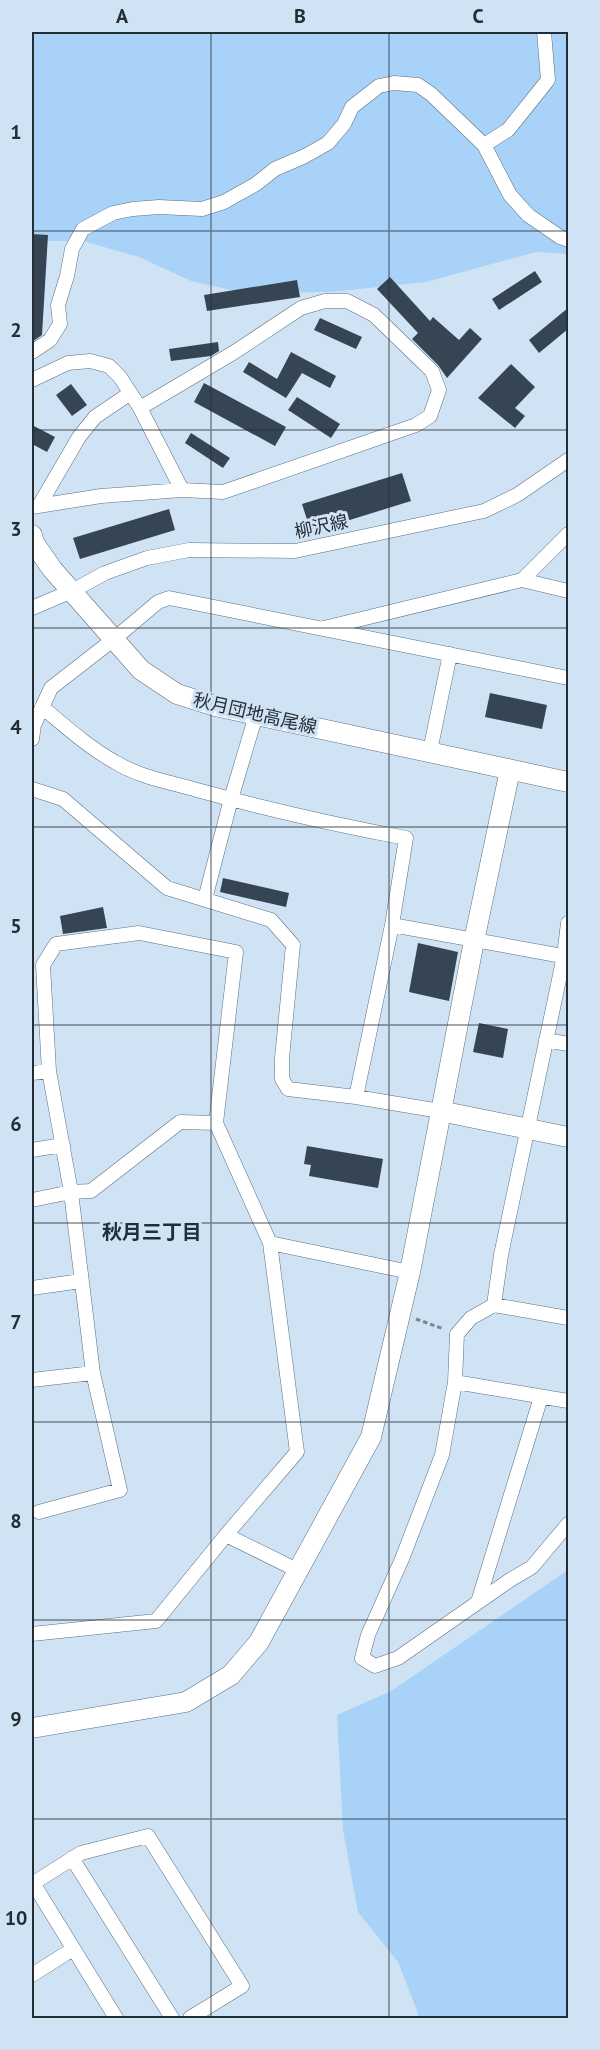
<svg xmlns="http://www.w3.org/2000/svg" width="600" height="2050" font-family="'PT Sans','Noto Sans JP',sans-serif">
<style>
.green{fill:#a8d2f7}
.building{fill:#354553}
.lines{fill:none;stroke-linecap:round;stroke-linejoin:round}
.street-casing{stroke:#5c6e7d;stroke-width:15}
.secondary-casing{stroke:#5c6e7d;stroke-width:21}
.path{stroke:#788692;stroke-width:3;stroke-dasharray:4.5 3;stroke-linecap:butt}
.street{stroke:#fff;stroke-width:14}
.secondary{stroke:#fff;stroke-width:20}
.grid{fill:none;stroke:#252d34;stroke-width:1.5;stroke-opacity:0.55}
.labels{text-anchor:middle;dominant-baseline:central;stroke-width:6;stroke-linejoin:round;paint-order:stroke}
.street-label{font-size:18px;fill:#252d34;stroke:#d0e3f5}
.neighbourhood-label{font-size:20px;font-weight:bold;fill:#202f3c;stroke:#d0e3f5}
.neatline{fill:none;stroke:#252d34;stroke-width:2}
.grid-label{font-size:20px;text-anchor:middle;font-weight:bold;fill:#252d34}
</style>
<rect width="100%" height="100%" fill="#d0e3f5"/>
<path class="green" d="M32 32H568V254L536 252 426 282 330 292 245 293 191 281 139 257 83 241H32Z
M568 1570V2018H418V2013L398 1962 358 1912 343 1830 337 1715 391 1691Z"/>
<path class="building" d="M32 234 48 235 42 335 32 342Z
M535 271 542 282 499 310 492 299Z
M390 277 430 321 433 317 459 340 470 328 482 339 447 378 438 365 412 339 418 333 377 289Z
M297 280 300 297 207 311 204 295Z
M568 308V329L539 353 529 340Z
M320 318 362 337 356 349 314 330Z
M218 342 219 351 211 356 171 361 169 349Z
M291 352 336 376 330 388 302 373 286 398 243 372 249 362 277 379Z
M511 364 535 387 515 408 525 416 515 428 478 398Z
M204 383 286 427 275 446 194 402Z
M71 384 87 405 72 416 56 395Z
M297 397 340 424 331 438 288 410Z
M32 425 55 437 47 452 32 444Z
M191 433 230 458 223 468 185 443Z
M402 473 411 501 311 532 302 504Z
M169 509 175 530 80 559 73 538Z
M490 693 547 705 542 729 485 717Z
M223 878 289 893 286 907 220 892Z
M103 907 107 928 63 934 60 916Z
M418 943 458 952 449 1001 409 992Z
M479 1023 508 1029 503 1058 473 1052Z
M307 1146 383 1159 378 1188 309 1176 311 1165 304 1164Z"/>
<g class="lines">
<g class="street-casing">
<path id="street" d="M484 145 508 130 548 80 544 32
M32 352 50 340 60 324 58 305 67 276 72 249 83 229 113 213 133 209 159 207 202 209 224 202 256 184 275 169 305 156 328 143 344 124 352 107 379 86 394 83 418 85 431 94 484 145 510 195 528 215 560 237 568 240
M32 380 68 363 90 361 109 366 120 377 140 408 182 490
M40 504 79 437 95 417 129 394
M32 507 101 496 182 490 223 492 416 425 430 416 439 390 432 371 374 315 347 301H325L301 308 233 353 140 408
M522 580 568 591
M32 608 72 591 105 573 147 558 189 550 295 551 484 511 517 495 568 460
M324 628 522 580 568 534
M42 707C65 726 88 747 115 762 139 777 170 782 197 790 266 809 336 825 406 838L392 925 356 1097
M32 739 34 725 51 688 114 639 158 602 169 598 568 678
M430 751 450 654
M32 789 63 799 167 888 271 920 293 945 282 1058V1079L288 1089 356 1097 440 1111
M205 899 231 799 256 715
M392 925 568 957
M546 1040 568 1044
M32 1073 49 1071
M32 1150 63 1145
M32 1200 71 1192 91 1191 180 1122 216 1123
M270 1243 410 1272
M32 1288 81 1281
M494 1305 501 1255 564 956 568 923
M568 1318 494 1305 471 1318 457 1334 455 1382 442 1455 402 1559 368 1635 362 1658 375 1666 398 1658 510 1580 532 1567 568 1524
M32 1380 93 1373
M455 1382 568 1401
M226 1535 297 1570
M478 1602 541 1397
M32 1634 156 1621 226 1535 297 1452 270 1243 216 1123 236 952 139 933 56 944 43 965 49 1071 71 1192 93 1373 120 1490 39 1512
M72 1858 172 2018
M33 1883 116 2018
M32 1884 81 1853 148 1836 242 1986 190 2018
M32 1975 73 1949"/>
</g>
<g class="secondary-casing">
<path id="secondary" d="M32 535 34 543 52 569 141 670 177 694 215 706 568 782
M440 1111 568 1137
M32 1728 186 1702 231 1675 259 1642 371 1437 410 1272 474 941 510 770"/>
</g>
<path class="path" d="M416 1319 444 1329"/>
<use href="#street" class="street"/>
<use href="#secondary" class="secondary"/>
</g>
<path class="grid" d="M211 32V2018M389 32V2018M32 231H568M32 430H568M32 628H568M32 827H568M32 1025H568M32 1223H568M32 1422H568M32 1620H568M32 1819H568"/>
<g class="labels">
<g class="street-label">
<text transform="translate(321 526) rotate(-12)">柳沢線</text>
<text transform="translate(255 713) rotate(13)">秋月団地高尾線</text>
</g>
<g class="neighbourhood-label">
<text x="152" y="1232">秋月三丁目</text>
</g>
</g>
<rect width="600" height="2050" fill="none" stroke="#d0e3f5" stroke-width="66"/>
<rect x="33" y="33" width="534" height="1984" class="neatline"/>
<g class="grid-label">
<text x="122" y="23">A</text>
<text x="300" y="23">B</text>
<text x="478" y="23">C</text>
<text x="16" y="139">1</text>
<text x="16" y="337">2</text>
<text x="16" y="536">3</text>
<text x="16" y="734">4</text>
<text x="16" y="933">5</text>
<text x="16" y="1131">6</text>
<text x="16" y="1329">7</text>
<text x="16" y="1528">8</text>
<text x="16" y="1726">9</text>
<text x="16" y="1925">10</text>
</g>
</svg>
